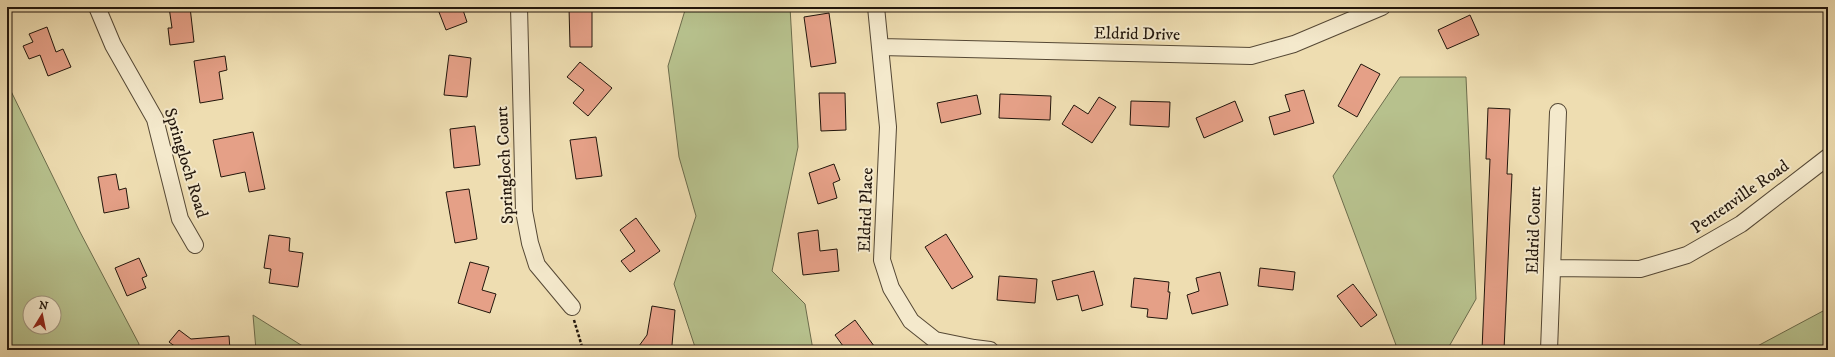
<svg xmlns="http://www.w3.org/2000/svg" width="1835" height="357" font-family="'IM FELL DW Pica',serif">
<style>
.green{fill:#b7c18d;stroke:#6c6c4c;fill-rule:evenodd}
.building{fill:#e5a087;stroke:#22160c}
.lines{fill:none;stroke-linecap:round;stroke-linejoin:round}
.minor-casing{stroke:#554835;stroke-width:18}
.path{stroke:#22160c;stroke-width:2.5;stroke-dasharray:3 2;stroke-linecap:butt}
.minor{stroke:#f4e9cc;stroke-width:16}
.labels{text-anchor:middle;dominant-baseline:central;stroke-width:4;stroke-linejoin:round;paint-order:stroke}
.street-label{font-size:17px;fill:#22160c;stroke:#f4e9cc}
</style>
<rect width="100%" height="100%" fill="#eeddb1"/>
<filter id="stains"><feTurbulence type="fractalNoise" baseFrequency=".005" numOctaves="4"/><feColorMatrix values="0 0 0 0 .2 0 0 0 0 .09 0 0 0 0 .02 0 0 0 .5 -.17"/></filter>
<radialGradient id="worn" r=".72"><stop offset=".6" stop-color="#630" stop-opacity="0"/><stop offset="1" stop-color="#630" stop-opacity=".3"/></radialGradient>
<path class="green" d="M686 7H790L798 147 772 271 805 304 813 350H696L674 284 696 216 679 157 668 66Z
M1400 77H1466L1476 299 1447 350H1383L1396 345 1333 176Z
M7 83 79 230 139 344 138 350H7ZM30 303H54V327H30Z
M1823 311 1828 317V350H1750Z
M253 315 309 350H256Z"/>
<path class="building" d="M169 7H190L194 42 170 45 168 28H172Z
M437 7H462L467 22 446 30Z
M569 7H592V47H570Z
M829 13 836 63 811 67 804 17Z
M1470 15 1479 35 1447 49 1438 30Z
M47 27 56 52 63 49 71 67 48 76 40 55 29 59 23 46 33 42 29 34Z
M449 55 471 58 467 97 444 95Z
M225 56 227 70 219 72 223 99 200 103 194 61Z
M580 62 612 88 588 116 573 103 584 90 567 77Z
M1361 64 1380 74 1357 117 1338 106Z
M1304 90 1314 123 1274 135 1269 117 1290 111 1285 95Z
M819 93H845L846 130 821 131Z
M1000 94 1051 96 1050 120 999 118Z
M977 95 981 114 941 123 937 103Z
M1099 97 1116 107 1092 143 1062 124 1074 105 1088 114Z
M1131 101 1170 102 1169 127 1130 125Z
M1235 101 1243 121 1204 138 1196 118Z
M1488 108 1510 109 1507 174H1512L1504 350H1482L1490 159H1486Z
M475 126 480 165 454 168 450 129Z
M253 132 265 189 249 192 245 172 221 177 213 140Z
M596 137 602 176 576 179 570 140Z
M834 164 840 180 833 183 837 198 818 204 809 173Z
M116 174 119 190 126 188 129 208 104 213 98 177Z
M469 189 477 239 455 243 446 192Z
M636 218 660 251 630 272 621 261 635 251 620 230Z
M818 230 820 251 837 249 839 271 803 275 798 233Z
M946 234 973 277 952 289 925 247Z
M269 235 290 238 289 251 303 253 298 287 269 283 271 269 264 268Z
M139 258 147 276 142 278 146 288 127 296 115 268Z
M470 262 489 267 482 290 496 294 490 313 458 303Z
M1260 268 1295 272 1293 290 1258 286Z
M1094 271 1103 305 1082 311 1078 295 1057 300 1052 281Z
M1220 272 1228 305 1192 314 1187 295 1199 291 1196 278Z
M999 276 1037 279 1035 303 997 300Z
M1134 278 1169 282 1168 292H1170L1167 319 1147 317 1148 309 1131 307Z
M1353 284 1377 315 1361 327 1337 296Z
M652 306 675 310 672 345 668 350H636L647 335Z
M855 320 877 350H846L835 335Z
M179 330 191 339 229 336 230 350H180L169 342Z"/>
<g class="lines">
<g class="minor-casing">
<path id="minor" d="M97 7 113 45 155 119 180 219 195 245
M519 7 524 211 530 243 537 265 572 307
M876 7 888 127 882 260 891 288 911 321 935 340 974 348 990 350
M881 47 1251 56 1294 44 1382 7
M1552 268 1640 269 1687 255 1741 224 1828 157
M1549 350 1558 112"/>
</g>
<path class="path" d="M574 320 583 350"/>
<use href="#minor" class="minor"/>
</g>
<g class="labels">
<g class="street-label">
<text transform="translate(1137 34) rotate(1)">Eldrid Drive</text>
<text transform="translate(186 163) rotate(73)">Springloch Road</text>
<text transform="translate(505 165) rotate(-93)">Springloch Court</text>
<text transform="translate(1740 197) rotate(-35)">Pentenville Road</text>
<text transform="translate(866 210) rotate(-88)">Eldrid Place</text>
<text transform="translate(1534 230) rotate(-88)">Eldrid Court</text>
</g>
</g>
<rect width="1835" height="357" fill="none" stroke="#eeddb1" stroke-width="24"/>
<rect x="8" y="8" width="1819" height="341" fill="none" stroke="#22160c" stroke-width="2"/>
<rect x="12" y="12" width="1811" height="333" fill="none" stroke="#22160c"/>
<g transform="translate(42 315) rotate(10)"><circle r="19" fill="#f4e9cc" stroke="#a0957f"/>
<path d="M0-3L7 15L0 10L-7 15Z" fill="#8f2418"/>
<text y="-6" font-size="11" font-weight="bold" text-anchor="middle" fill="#22160c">N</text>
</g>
<rect width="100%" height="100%" filter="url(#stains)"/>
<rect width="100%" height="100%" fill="url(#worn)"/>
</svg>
